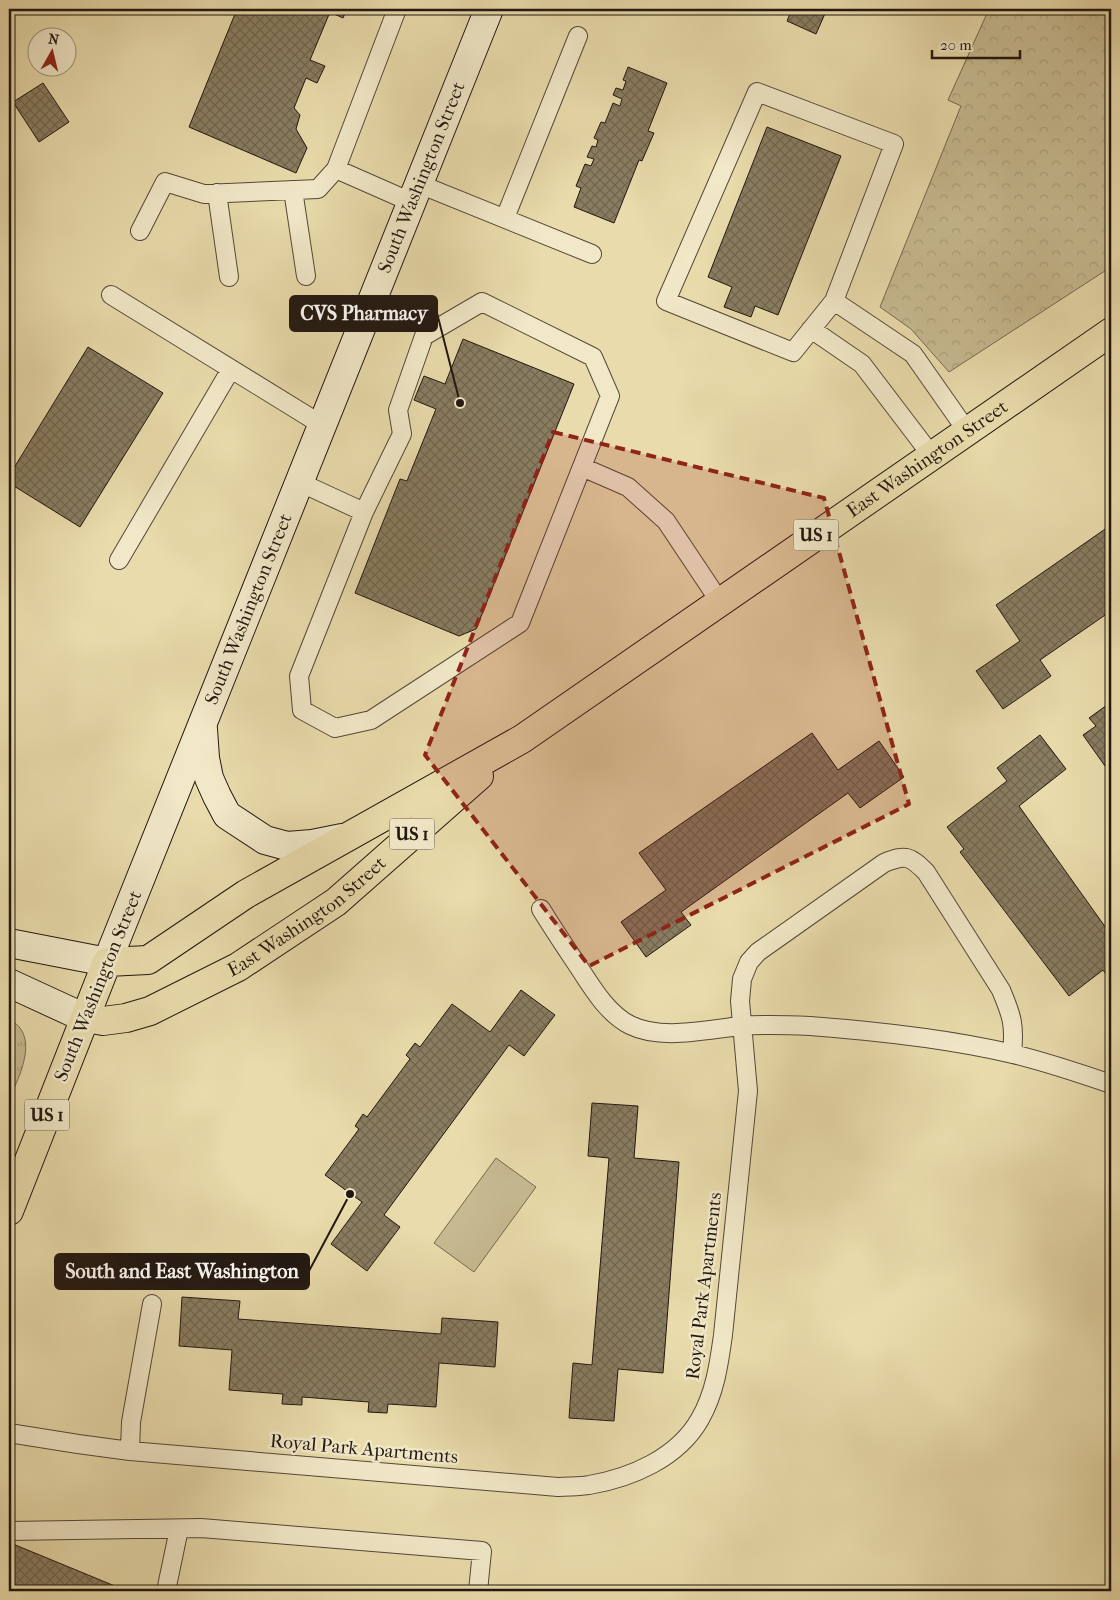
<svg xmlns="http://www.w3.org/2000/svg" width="1120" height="1600" font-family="'IM FELL French Canon',serif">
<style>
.grass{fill:url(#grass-tufts);stroke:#746851}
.forest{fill:url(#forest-crowns);stroke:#746851}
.garden{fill:#c7ba91;stroke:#746851}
.building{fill:url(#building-cross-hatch);stroke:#211711}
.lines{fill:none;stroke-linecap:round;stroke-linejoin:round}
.service-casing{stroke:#534838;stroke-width:20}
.secondary-casing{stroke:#211711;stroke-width:30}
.primary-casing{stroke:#211711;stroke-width:30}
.service{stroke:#f1e8c8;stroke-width:18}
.secondary{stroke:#f1e8c8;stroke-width:28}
.primary{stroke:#e9dbab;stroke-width:28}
.marked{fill:#8f2418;fill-opacity:0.2;stroke:#8f2418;stroke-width:4;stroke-dasharray:10 6;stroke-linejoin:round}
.labels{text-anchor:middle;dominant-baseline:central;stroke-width:5;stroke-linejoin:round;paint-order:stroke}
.shield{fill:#f1e8c8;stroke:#5f5648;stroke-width:1}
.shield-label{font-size:18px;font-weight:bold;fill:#211711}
.street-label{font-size:19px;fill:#211711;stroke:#f1e8c8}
.leader{fill:none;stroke:#211711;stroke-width:2}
.callout-dot{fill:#211711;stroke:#f1e8c8;stroke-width:2}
.callout{fill:#211711;stroke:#211711;stroke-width:2}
.callout-label{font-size:20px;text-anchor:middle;font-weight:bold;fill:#fff}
</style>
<defs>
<pattern id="grass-tufts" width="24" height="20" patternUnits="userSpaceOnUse" patternTransform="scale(1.25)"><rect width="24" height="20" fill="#c7ba91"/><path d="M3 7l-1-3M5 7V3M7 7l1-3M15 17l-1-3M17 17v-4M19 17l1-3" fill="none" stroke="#ab9f7c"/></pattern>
<pattern id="forest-crowns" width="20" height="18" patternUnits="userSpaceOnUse" patternTransform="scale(1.25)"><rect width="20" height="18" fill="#c7ba91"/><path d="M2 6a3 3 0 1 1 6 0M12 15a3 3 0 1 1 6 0" fill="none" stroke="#ab9f7c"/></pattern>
<pattern id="building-cross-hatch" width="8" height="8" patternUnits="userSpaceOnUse" patternTransform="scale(1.25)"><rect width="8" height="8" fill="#897d61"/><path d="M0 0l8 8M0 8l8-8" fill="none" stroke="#70654f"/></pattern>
</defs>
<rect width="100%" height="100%" fill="#e9dbab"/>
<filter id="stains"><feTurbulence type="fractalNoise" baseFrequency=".004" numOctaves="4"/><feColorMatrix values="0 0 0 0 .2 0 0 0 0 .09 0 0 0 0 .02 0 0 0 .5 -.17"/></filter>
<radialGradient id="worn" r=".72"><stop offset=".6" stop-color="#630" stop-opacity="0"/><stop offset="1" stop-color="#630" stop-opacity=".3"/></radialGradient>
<path class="grass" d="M9 1019C41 1036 19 1076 9 1100Z"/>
<path class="forest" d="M989 9H1111V267L949 372 911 329 880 307 961 106 948 100Z"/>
<path class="garden" d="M496 1158 536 1187 474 1272 434 1243Z"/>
<path class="building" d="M237 9H347L343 18 330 12 310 60 325 66 317 83 306 78 294 108 300 115 296 129 307 148 296 173 189 127Z
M792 9H827L816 34 787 21Z
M628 67 667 83 648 131 654 133 642 161 639 160 614 223 574 207 581 188 576 186 585 164 591 166 594 159 587 157 592 146 596 147 598 140 594 138 601 122 605 123 613 103 620 106 622 99 613 95 616 88 623 90 626 81 623 80Z
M43 83 69 122 39 142 13 102Z
M767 127 841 156 778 315 755 306 751 317 724 307 732 287 708 277Z
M463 339 574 384 476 629 459 636 355 593 400 479 407 481 436 409 414 400 424 376 445 384Z
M88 347 163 393 80 527 9 483V476Z
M1111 525V611L1040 660 1051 676 1003 709 976 671 1020 641 996 605Z
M1107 705 1111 712V762L1105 766 1083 735 1096 726 1089 718Z
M812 733 838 770 879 741 904 777 860 808 848 793 681 912 691 925 646 957 621 922 666 890 639 853Z
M1040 735 1066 769 1019 806 1111 935V981L1103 970 1069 996 960 852 964 849 947 827 1007 781 997 768Z
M521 990 555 1015 524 1056 509 1045 384 1215 400 1227 367 1271 331 1244 362 1202 325 1175 359 1129 355 1126 363 1114 367 1117 410 1059 406 1055 415 1043 420 1047 452 1004 490 1032Z
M592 1103 638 1106 634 1158 679 1162 663 1373 618 1369 614 1421 569 1418 573 1363 592 1365 609 1158 588 1156Z
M182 1297 240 1301 238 1319 441 1334 442 1318 498 1322 495 1367 439 1363 436 1407 388 1404 387 1413 368 1412 369 1402 302 1397V1405L282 1404 283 1394 229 1390 232 1350 179 1346Z
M13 1544 127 1591H9V1554Z"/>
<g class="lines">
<g class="service-casing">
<path id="service" d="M397 9 336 169 411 202
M757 92 894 144 834 301 793 352 666 301Z
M419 184 592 254
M293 190 306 276
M217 193 229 277
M505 218 578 36
M140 231 165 182 204 194 318 189 336 169
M111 295 322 425
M834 301 913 354 967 431
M482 302 593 357 610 396 520 623 371 720 335 728 302 710 299 676 364 512 402 434 398 410 424 336Z
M811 329 862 364 932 456
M582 467 628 487 666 521 720 602
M299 482 364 512
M119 560 231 369
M541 909C552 927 564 945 576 963 590 984 606 1013 630 1025 662 1041 708 1029 742 1026 765 1024 788 1025 810 1026 876 1031 950 1039 1013 1054 1046 1062 1079 1073 1111 1084
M9 1433 78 1444 130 1451 558 1487C568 1486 579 1487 589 1485 631 1478 678 1458 700 1419 715 1393 719 1364 723 1335L748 1091 740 1001 742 979 749 962 758 952 884 863C906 854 910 856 926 872L1001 990C1012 1016 1015 1025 1012 1054
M130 1451 131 1422 152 1304
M9 1531 201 1528 482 1551 478 1591
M166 1591 179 1529"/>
</g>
<g class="secondary-casing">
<g id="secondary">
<path d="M203 729 205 758 209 778 217 796 227 815 265 840 287 846 312 844 342 838"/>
<path id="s1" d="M9 943 107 962 489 9"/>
<path d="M9 983 85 1018"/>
</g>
</g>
<g class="primary-casing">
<g id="primary">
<path id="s2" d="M85 1018 103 1021 126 1018 150 1011 238 967 336 902 479 776"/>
<path id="s3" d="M9 1211 107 962 148 960 246 894 522 739 1111 332"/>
</g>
</g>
<use href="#service" class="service"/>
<use href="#secondary" class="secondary"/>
<use href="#primary" class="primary"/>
</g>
<path class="marked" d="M553 432 824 498 909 804 589 966 425 755Z"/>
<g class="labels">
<g class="shield">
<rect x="793.5" y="519.5" width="45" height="31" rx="4"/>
<rect x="389.5" y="818.5" width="45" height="31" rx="4"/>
<rect x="24.5" y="1099.5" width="45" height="31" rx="4"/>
</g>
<g class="shield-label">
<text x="816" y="535">US 1</text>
<text x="412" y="834">US 1</text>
<text x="47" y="1115">US 1</text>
</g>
<g class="street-label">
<text stroke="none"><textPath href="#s1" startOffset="945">South Washington Street</textPath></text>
<text stroke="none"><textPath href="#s3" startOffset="1236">East Washington Street</textPath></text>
<text stroke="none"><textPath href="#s1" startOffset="480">South Washington Street</textPath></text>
<text stroke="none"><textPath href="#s2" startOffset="250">East Washington Street</textPath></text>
<text transform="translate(98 986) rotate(-68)">South Washington Street</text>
<text transform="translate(704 1286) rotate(-83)">Royal Park Apartments</text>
<text transform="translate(364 1449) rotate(5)">Royal Park Apartments</text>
</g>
</g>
<path class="leader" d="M460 403L437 313M350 1194L309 1271"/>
<g class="callout-dot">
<circle cx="460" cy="403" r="5"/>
<circle cx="350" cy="1194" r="5"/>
</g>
<g class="callout">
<rect x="290" y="296" width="147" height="35" rx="5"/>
<rect x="55" y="1254" width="254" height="35" rx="5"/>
</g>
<g class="callout-label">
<text x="364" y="320">CVS Pharmacy</text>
<text x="182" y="1278">South and East Washington</text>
</g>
<rect width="1120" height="1600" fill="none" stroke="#e9dbab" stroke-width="30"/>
<rect x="10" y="10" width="1100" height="1580" fill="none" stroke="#211711" stroke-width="2.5"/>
<rect x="15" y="15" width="1090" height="1570" fill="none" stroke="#211711"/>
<g transform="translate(52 52) rotate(8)"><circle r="24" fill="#f1e8c8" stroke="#9e947f"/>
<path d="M0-4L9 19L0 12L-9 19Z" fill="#8f2418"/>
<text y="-8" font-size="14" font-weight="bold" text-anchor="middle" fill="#211711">N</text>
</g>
<path d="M932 50v8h88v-8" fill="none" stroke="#211711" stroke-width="2.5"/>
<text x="940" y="50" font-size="15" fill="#211711" stroke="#f1e8c8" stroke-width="4" paint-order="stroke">20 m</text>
<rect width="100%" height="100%" filter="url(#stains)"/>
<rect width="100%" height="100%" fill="url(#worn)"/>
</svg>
